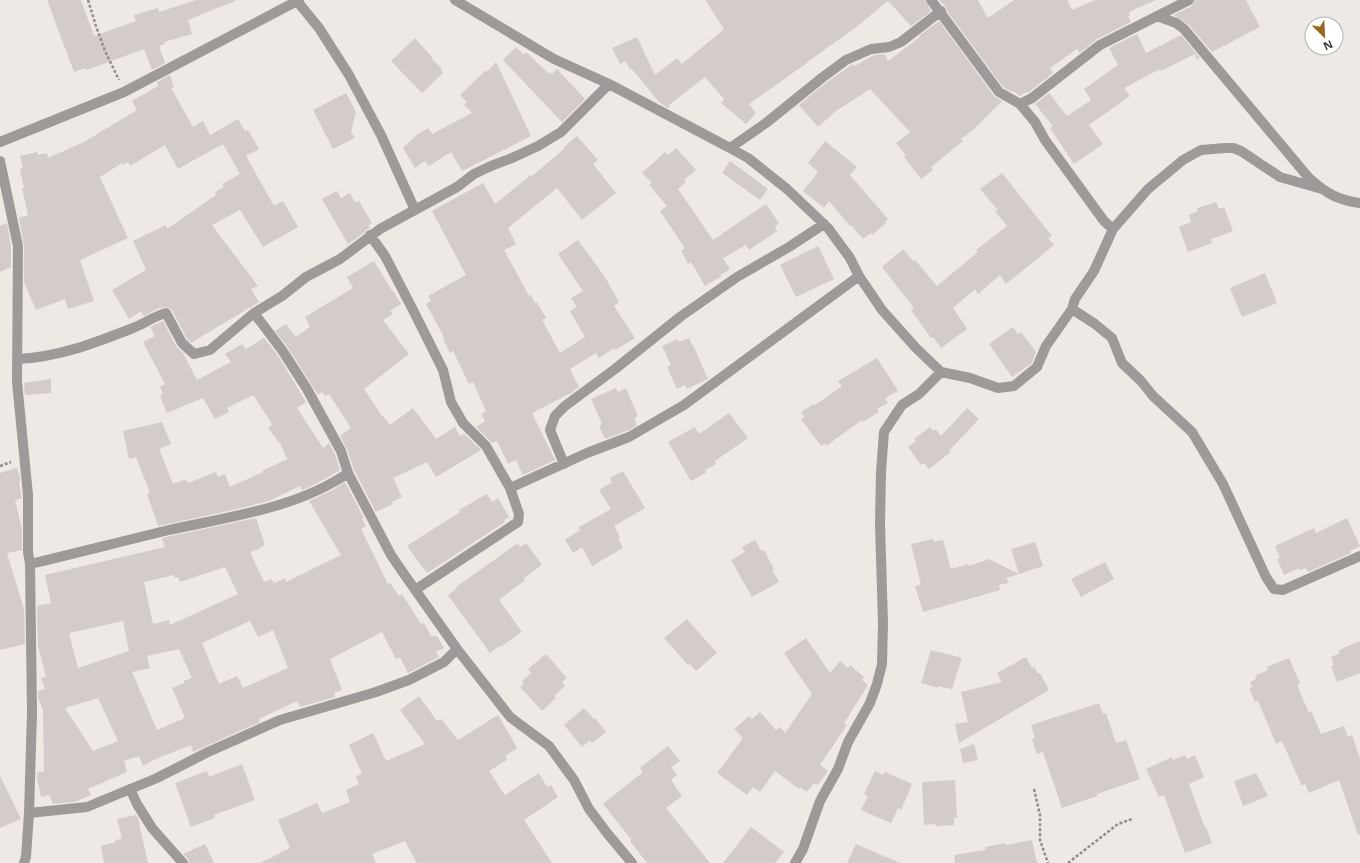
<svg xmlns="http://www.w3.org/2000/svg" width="1360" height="863" font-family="'Open Sans',sans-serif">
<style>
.building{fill:#d3ccca;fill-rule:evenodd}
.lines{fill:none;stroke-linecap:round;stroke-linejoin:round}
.path{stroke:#918e8a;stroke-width:2.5;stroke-dasharray:3 2;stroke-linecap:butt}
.minor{stroke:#9d9a99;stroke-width:10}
</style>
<rect width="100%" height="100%" fill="#eee9e4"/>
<path class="building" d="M47 0H81L94 36 136 21 134 15 158 8 159 12 196 0H235V1L188 20 192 34 164 42 165 44 159 46 165 63 152 70 144 49 87 70 86 68 74 72Z
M705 0H925L931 11 911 26 888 1 855 28 806 63H807L749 104 756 113 746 124 721 103 724 99 705 77 669 105 670 107 668 108 660 103 632 69 630 70 626 61 620 64 612 48 637 37 655 75 677 58 682 64 724 29Z
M939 0H978L988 18 1014 0H1067L1072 10 1095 0H1156L1129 12 1130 15 1128 16 1131 22 1097 39 1080 53 1077 49 1050 68 1053 73 1029 92 1027 93 1026 92 1020 96 1013 91 1012 92 1003 87 947 11 946 7Z
M1195 0H1246L1260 27 1212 52 1189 25 1174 15 1192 6Z
M939 21 994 96 1002 101 973 130 961 139 963 141 931 167 933 170 921 179 904 157 906 156 896 143 910 132 870 89 836 111 818 127 799 105 827 82 853 64 855 66 874 55 884 54 888 61 920 37 919 36Z
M1137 34 1146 53 1181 35 1200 58 1197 60 1195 54 1161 71 1160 69 1124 88 1130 96 1089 125 1103 144 1074 164 1050 128 1053 126 1035 104 1049 93 1067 116 1091 100 1084 89 1118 65 1109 48Z
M415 38 432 57 431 58 442 69 441 70 443 73 422 93 391 61Z
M516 47 524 55 526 52 549 74 550 72 552 74 557 69 585 99 562 122 503 60Z
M496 62 531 136 462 171 451 152 429 166 425 161 415 168 403 148 418 134 428 128 432 134 472 113 464 105 467 102 460 95 486 70 487 72Z
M170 75 174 87 171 88 193 127 203 121 210 135 238 119 245 131 248 130 259 149 246 156 274 206 283 201 298 227 263 247 240 210 212 225 258 286 251 289 259 302 191 343 187 339 172 310 167 307 159 308 144 316 141 311 129 319 112 290 146 270 133 241 166 225 167 229 216 195 215 192 224 187 222 184 240 174 223 144 178 169 165 145 130 166 128 162 123 165 122 163 100 177 128 238 80 260 94 301 68 309 65 299 36 310 24 282V246L19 218 28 215 22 188H24L20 169 23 168 20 156 37 152 38 155 47 153 48 158 84 142 137 110 132 101 158 86 157 82Z
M346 93 356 112 351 132 355 138 333 149 313 110Z
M577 136 598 160 593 164 616 193 582 220 557 188 508 228 516 244 504 250 529 296 531 295 535 303 537 302 546 318 542 320 560 353 585 337 570 311 577 307 571 298 583 291 558 254 578 240 605 277 619 302 614 306 635 338 615 350 614 348 599 358 596 353 570 369 579 387 571 393 532 413 555 460 523 475 516 460 508 464 497 441 492 443 476 427 485 421 481 414 486 411 473 382 469 384 453 351 450 353 443 338 444 337 426 304 431 301 428 296 466 275 432 211 483 183 495 204 531 175 532 176 565 148 564 147Z
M825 141 857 167 850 175 888 219 885 222 886 223 872 235 871 233 863 239 851 225 850 226 829 201 824 208 803 191 818 172 808 163Z
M676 148 696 170 684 180 686 182 678 189 713 240 766 204 779 223 775 227 777 231 749 250 746 245 723 258 730 269 720 275 722 276 705 286 691 262 688 264 681 250 685 248 660 211 667 206 649 185 652 183 642 173 665 152 668 155Z
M730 161 768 189 760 200 722 173Z
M1002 173 1052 236 1048 238 1054 245 1006 284 1000 275 978 294 975 289 953 308 967 329 941 348 933 337 931 338 911 310 914 308 882 267 903 249 913 261 915 260 937 286 978 252 976 250 1007 226 995 211 998 210 980 189Z
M337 191 341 198 350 193 355 202 359 201 372 223 368 226 370 228 366 230 364 233 348 244 322 199Z
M1216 202 1219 209 1224 207 1233 231 1211 239 1212 243 1188 252 1179 227 1191 222 1189 215 1198 211 1197 208Z
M7 223 11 247V267L0 272V226Z
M818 246 834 279 796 297 780 265Z
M374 261 392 291H393L401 304 390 311 393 314 383 320 409 354 364 389 382 416H383L390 425 413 408 436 439 455 427 460 436 464 434 481 450 436 477 427 462 393 478 402 497 392 502 393 504 376 512 354 470 347 449 340 436 351 428 329 394 325 396 322 392 318 395 287 346 275 331 286 324 296 337 310 327 305 317 353 288 347 277Z
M1265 273 1277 303 1242 317 1230 288Z
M163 321 176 346 183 353 197 380 231 362 225 354 242 344 246 349 264 338 277 354 306 402 297 408 323 448 329 443 335 454 340 470 325 479 305 489 302 490 300 486 269 501 237 509 158 526 147 494 150 493 136 457 129 459 123 431 162 422 171 444 159 449 173 484 186 479 188 483 216 472 218 477 225 474 230 487 263 472 262 471 287 459 281 445 268 428 272 425 271 422 253 395 227 408 229 412 215 419 203 398 167 413 160 396 163 394 160 387 165 384 143 342 155 336 150 327Z
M1013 327 1018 334 1021 332 1036 352 1032 363 1012 377 989 344Z
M689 338 692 345H693L708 379 687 389 685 385 677 389 667 367 671 365 662 346 678 339 679 342Z
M877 358 898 391 885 398 888 403 877 409 879 412 863 422 862 420 826 446 825 443 821 446 801 419 804 417 801 412 814 404 815 405 842 386 838 381Z
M51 379V393L25 395 24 383Z
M616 388 618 392 626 388 638 416 634 418 637 425 629 430 605 439 599 426 602 424 591 399Z
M967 408 979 419 949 451 951 452 929 469 924 463 921 465 908 447 916 441 914 439 930 427 933 431 936 429 941 436Z
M729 413 748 438 715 461 716 464 705 470 707 472 691 481 668 442 695 427 699 434Z
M17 468 20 476V483H19L22 498 15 500 22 529V550L7 553 24 609 25 644 0 650V473Z
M623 471 645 508 614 526 620 537 618 538 623 548 592 566 582 547 573 553 565 540 580 530 579 527 611 509 599 490 612 482 610 478Z
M345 482 364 518 362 519 366 526 361 529 388 584 390 583 399 596 402 594 421 624 424 623 431 636H437L444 648 436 652 439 657 408 673 400 657 396 659 382 632 330 659 342 690 334 693 335 697 300 707 297 701 259 719 260 722 193 752 191 745 158 758 143 766 139 756 124 761 127 772 88 789 91 795 75 802 53 804 49 795 41 797 37 778V773L44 771 43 710 38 698V691L45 689 41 678 46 677 38 646 37 606 51 603 45 575 165 547 162 538 256 518 265 545 260 547 261 548 250 552 264 582 271 579 274 583 285 578 286 582 341 555 309 501 331 491ZM225 567 238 594 170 625 169 620 153 624 144 582 174 575 175 578 178 577 180 582ZM123 621 129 651 78 668 69 633ZM250 621 258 637 273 630 288 668 243 688 237 676 219 684 202 643ZM179 649 192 678 184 681V683L172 688 185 718 157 730 132 672 150 668 147 656ZM98 698 118 741 93 751 65 708Z
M487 494 492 502 498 498 509 517 504 520 505 522 427 573 407 546 460 512 459 510Z
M1347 518 1360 546 1350 551 1351 553 1308 572 1306 568 1300 570 1299 568 1284 575 1277 559 1280 558 1275 546 1314 528 1316 533Z
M933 539 934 542 943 540 951 569 968 564 969 566 989 559 1019 574 1007 578 1008 583 999 585 1000 590 923 612 915 586 921 585 911 544Z
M755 540 761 551 764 550 774 569 772 570 779 582 752 597 731 560 745 552 742 547Z
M1035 542 1043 566 1019 574 1011 549Z
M518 543 520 547 526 543 542 565 524 578 525 580 499 600 522 632 500 647 499 646 490 653 448 595 457 588 456 587Z
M1105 562 1114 579 1081 597 1071 579Z
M687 619 717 653 696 671 690 664 688 665 664 638Z
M806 638 830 673 840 661 848 668 850 665 864 677 862 680 868 685 844 723 847 725 820 765 828 771 818 785 814 783 807 792 800 787 799 789 775 771 760 792 753 787 747 795 717 773 743 738 734 729 749 716 752 719 760 712 776 730 780 727 785 733 812 694 784 653Z
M1360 641V673L1337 682 1331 666 1334 665 1331 657 1340 653 1339 650Z
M931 650 962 658 952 689 938 686V688L921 683Z
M546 654 567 678 562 682 565 686 554 696 556 698 542 711 520 687 524 684 522 681 531 673 528 669Z
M1026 657 1032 668 1034 667 1038 674 1040 673 1049 690 959 743 955 724 968 722 961 692 1002 682 997 673Z
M1289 658 1300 683 1297 685 1309 713 1311 711 1321 734 1344 726 1348 737 1352 735 1360 758V835H1358L1339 780 1309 793 1305 784 1302 786 1282 741 1276 744 1258 701 1255 702 1249 688 1252 687 1250 682 1256 679 1255 676 1268 670 1267 667Z
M419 696 437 721 441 719 458 740 498 715 517 748 505 756 507 760 489 771 505 795 539 773 547 787 551 785 558 797 524 820 552 863H417L405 841 372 854 376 863H260L290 848 278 820 317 803 322 813 350 802 346 790 359 784 356 776 362 774 349 745 373 733 386 761 425 744 400 710Z
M1099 703 1103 714 1106 713 1116 743 1126 740 1140 779 1097 794V796L1062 808 1043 752 1037 754 1032 739 1035 738 1031 725Z
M584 708 594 719 595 718 606 732 592 743 590 740 582 747 564 725Z
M974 744 978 760 963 763 960 749Z
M668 746 680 761 671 767 677 775 671 780 682 796 666 808 710 863H647L630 841 631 839 603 804 643 772 640 768Z
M1185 755 1187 759 1195 755 1204 777 1189 784 1205 828 1206 827 1212 843 1185 853 1164 795 1159 797 1146 769 1172 757 1173 760Z
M242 764 255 800 214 815 215 818 191 827 175 783 207 771 209 777Z
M875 771 883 775 885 772 912 784 901 810 898 808 891 823 861 810 868 796 864 794Z
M1256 773 1268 796 1243 806 1234 781Z
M0 776 21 819 0 828Z
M955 780 957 818H954V825L936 826V824L924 825 922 782Z
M136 815 138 818 148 863H104L101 846 116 842 115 840 122 839 117 819Z
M751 827 784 852 775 863H723Z
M1032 840 1037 863H955L954 855 986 850 985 847 1005 843 1006 845Z
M205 844 214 863H189L188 859 183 854Z
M856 844 900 863H847Z"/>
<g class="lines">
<path class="path" d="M88 0 96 26 105 51 119 80
M0 466 11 462
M1034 789 1040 815V840L1048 863
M1068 863 1118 824 1132 819"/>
<path class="minor" d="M455 0 554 59 609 84 730 148 766 123 823 77 846 60 871 49 889 47 901 42 941 11
M931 0 999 92 1020 104 1035 122 1045 140 1104 221 1113 229
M297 1 319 28 349 75 381 135 415 210
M1157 16 1176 23 1184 29 1309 178C1326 193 1337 200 1360 203
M1020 104 1032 98 1100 45 1189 0
M0 142 124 92 299 0
M730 148 748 158 787 189 828 228 850 258 859 276 882 310 916 348 941 372 919 394 902 405 884 432 881 472 880 523 883 624 882 664 877 684 870 703 848 742 838 769 820 801 803 849 795 863
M0 161 18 246 17 382 28 495V552L30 564 32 713 29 813 26 857 24 863
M370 235 385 256 414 312 443 370 451 402 463 423 486 446 510 488
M1072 309 1075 299 1094 271 1113 229 1148 189 1183 160 1201 150 1225 148H1233L1241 151 1280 177 1322 189
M254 313 282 350 307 389 341 451 348 473 391 555 404 574 457 649 510 717 549 746 574 780 589 809 607 833 632 863
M18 359C59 357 95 343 133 328 144 324 154 316 166 313L182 343 194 354 210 350 254 313 282 296 306 277 340 259 380 229 457 187 474 174 491 166 512 158 538 146 561 132 609 84
M941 372 970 378 998 388 1014 386 1037 367 1046 346 1072 309 1095 324 1112 338 1122 363 1141 381 1153 396 1192 432 1223 484 1266 577 1274 589 1283 590 1360 556
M564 464 550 430 555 416 565 406 615 369 680 317 737 277 789 247 824 224
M30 564C77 553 123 541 169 530 228 517 298 508 348 473
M415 590 518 522 519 514 510 488 587 453 629 437 684 405 859 276
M130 789 137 804 152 828 183 863
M29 813 87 807 157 778 208 752 280 720 376 692 409 680 444 662 457 649"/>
</g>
<g transform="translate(1324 36) rotate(156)"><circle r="19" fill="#ffffff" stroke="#b2b1b0"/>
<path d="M0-3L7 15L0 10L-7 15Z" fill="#9a651d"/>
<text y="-6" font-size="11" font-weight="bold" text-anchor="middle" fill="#3e3c3a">N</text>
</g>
</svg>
